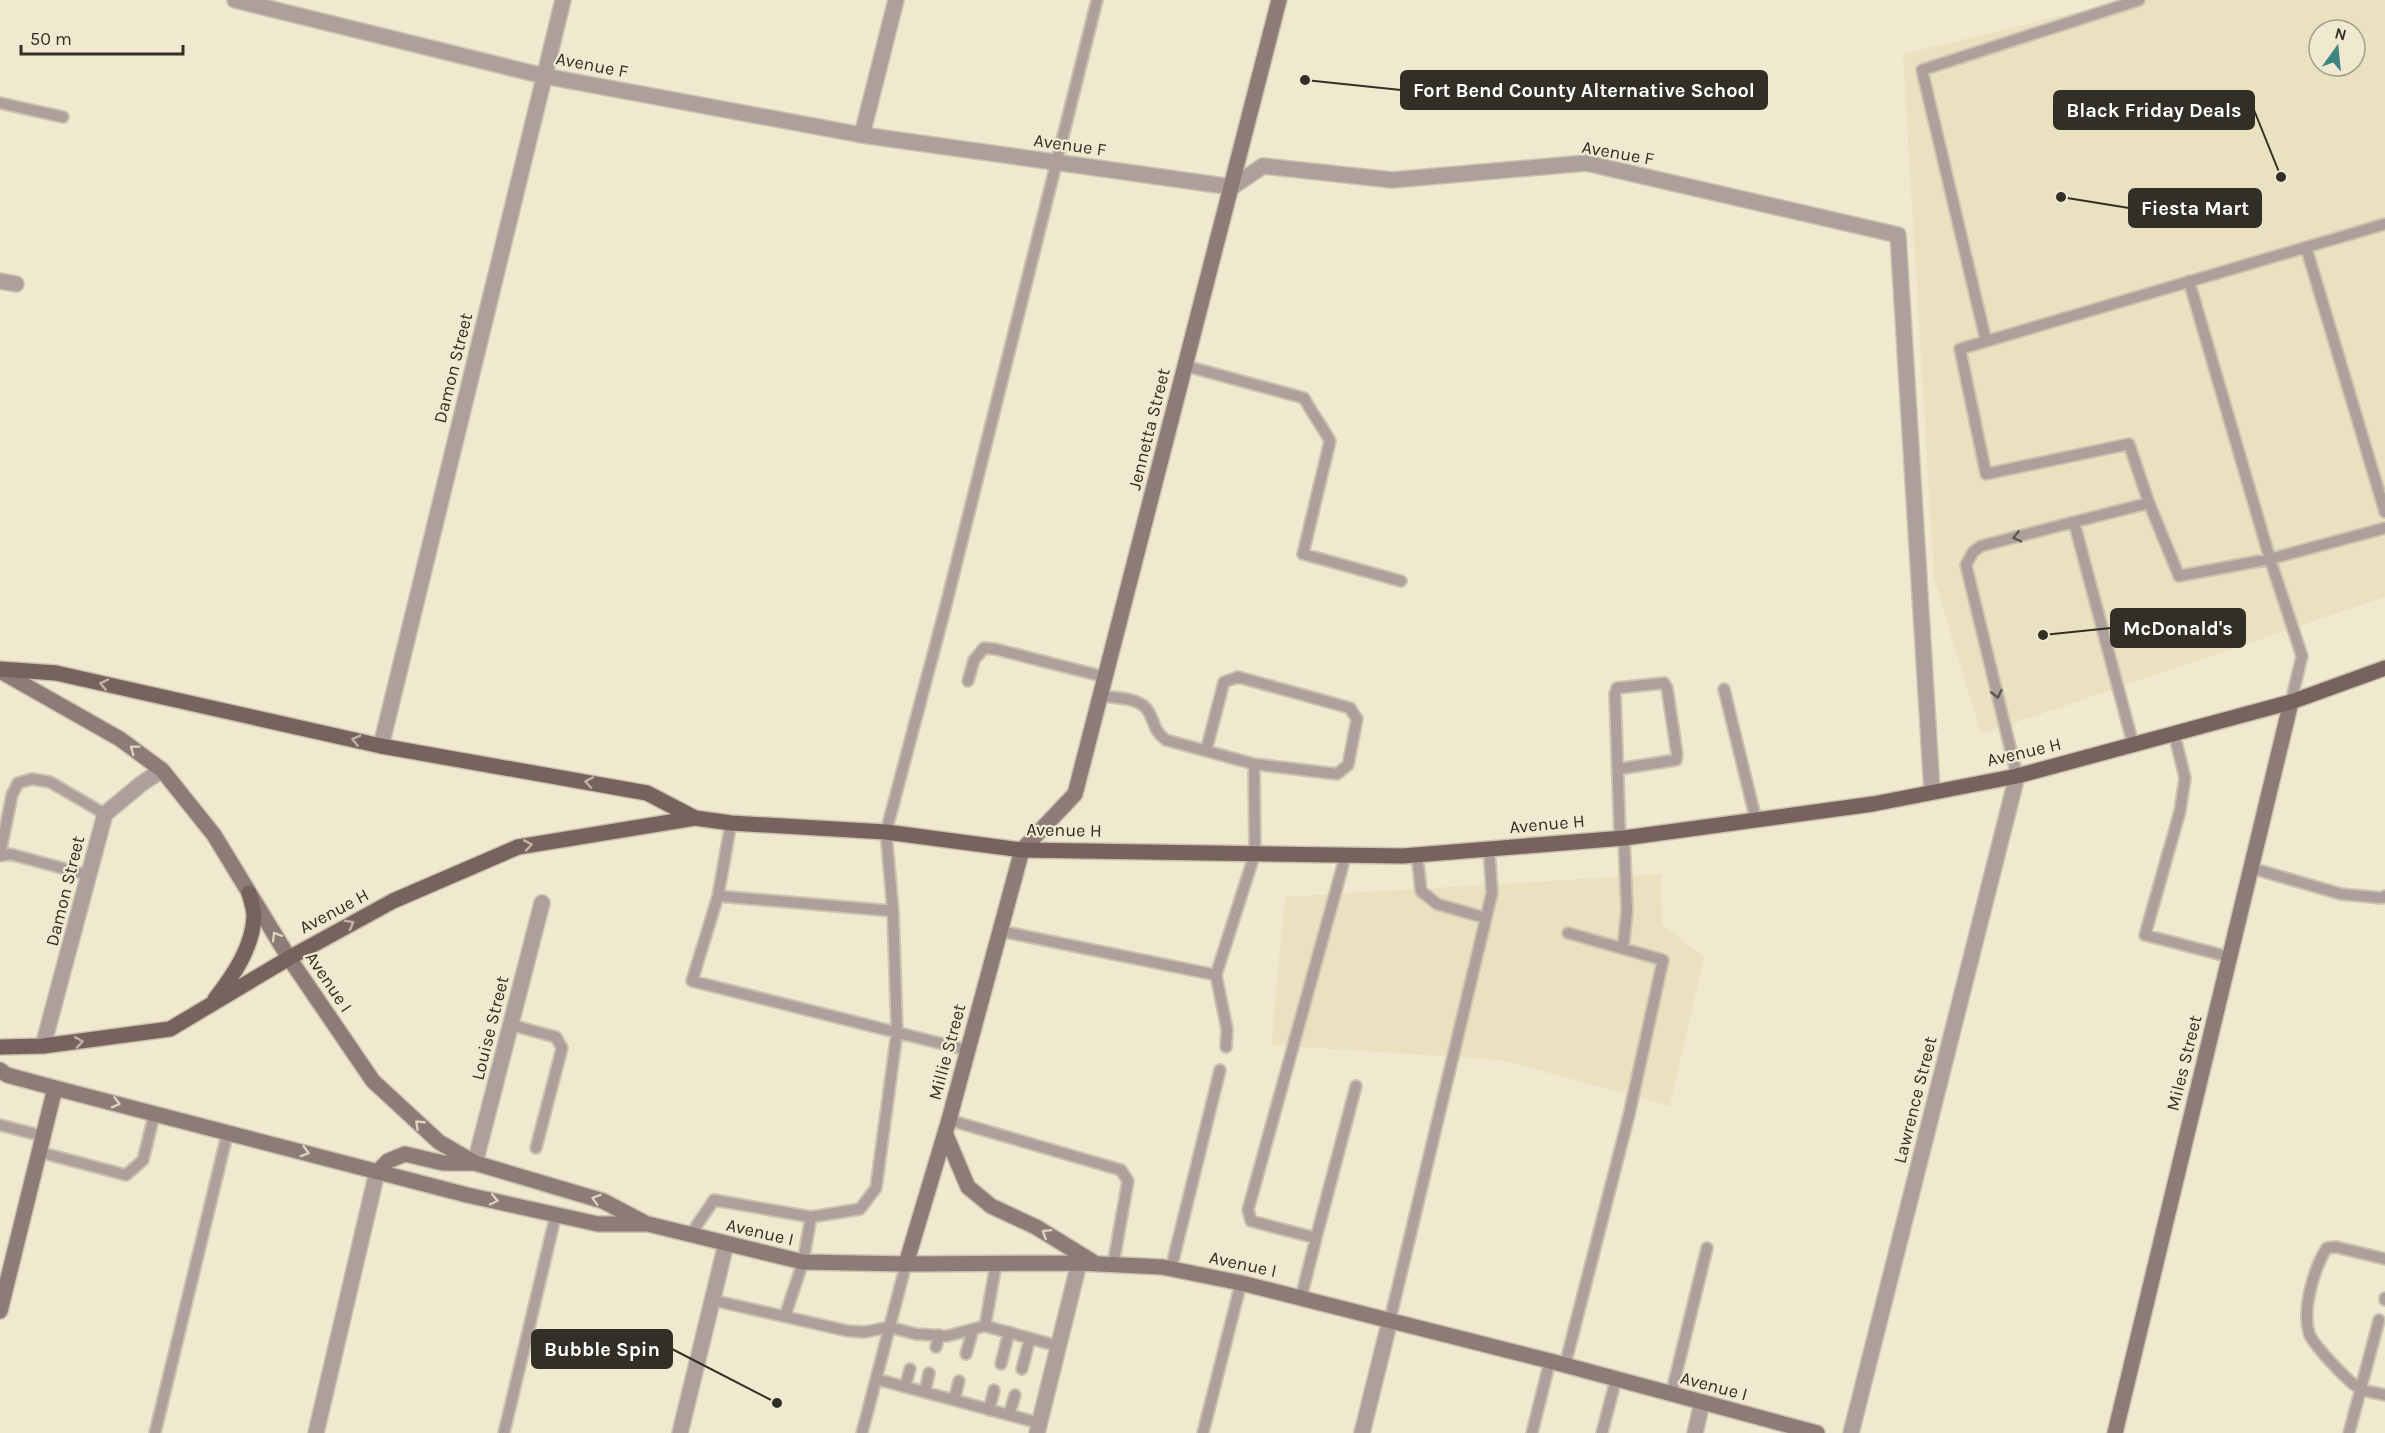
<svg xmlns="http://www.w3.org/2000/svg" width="2385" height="1433" font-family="Karla,sans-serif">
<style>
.built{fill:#e9e1c0;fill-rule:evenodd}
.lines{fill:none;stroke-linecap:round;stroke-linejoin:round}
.lane-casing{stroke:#cac4ae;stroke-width:14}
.street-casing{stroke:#cac4ae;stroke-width:18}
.secondary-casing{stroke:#cac4ae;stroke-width:18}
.primary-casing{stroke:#cac4ae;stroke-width:18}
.lane{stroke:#ac9f9c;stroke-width:10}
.street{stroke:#ac9f9c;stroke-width:15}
.secondary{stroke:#8d7b77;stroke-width:15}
.primary{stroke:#78625d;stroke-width:15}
.oneway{stroke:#5d574f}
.oneway2{stroke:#c0b3a2}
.oneway3{stroke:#dcd3be}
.labels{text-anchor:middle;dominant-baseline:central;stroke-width:4.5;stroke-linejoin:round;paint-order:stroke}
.street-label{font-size:18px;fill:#323026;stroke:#f0e9d0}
.leader{fill:none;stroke:#323026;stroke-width:2}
.callout-dot{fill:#323026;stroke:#f0e9d0;stroke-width:2}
.callout{fill:#323026;stroke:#323026;stroke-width:2}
.callout-label{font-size:20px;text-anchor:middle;font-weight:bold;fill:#fff}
</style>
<rect width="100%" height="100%" fill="#f0e9d0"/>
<path class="built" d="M2126 0H2385V597L1981 734 1934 578 1903 54ZM2319 30H2355V66H2319Z
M1661 874 1662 924 1704 957 1670 1106 1501 1060 1271 1045 1285 897Z"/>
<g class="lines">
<g class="lane-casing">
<path id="lane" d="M0 103 63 117
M2385 224 1960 349 1986 474 2129 444 2149 503 2179 576 2270 559 2385 528
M2306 247 2385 512
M2189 281 2270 559 2302 656 2291 702
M1986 341 1922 70 2139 0
M1186 366 1304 398C1312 413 1322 426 1330 441L1303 554 1401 581
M968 681 974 660 984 648 995 649 1105 677
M1724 689 1756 820
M1100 696C1115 698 1135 697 1146 708 1155 719 1152 730 1166 740L1254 764 1255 853 1216 975 1227 1029 1226 1047
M2174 733 2185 778 2180 811 2145 935 2230 957
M2133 744 2074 522 2149 503
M1206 751 1224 682 1238 677 1350 708 1357 719 1348 765 1337 774 1254 764
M1618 769 1676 760 1677 754 1667 688 1664 683 1617 688 1615 694 1620 838
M2017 776 1966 565 1973 552 1981 546 2074 522
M731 823 718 896 692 981 967 1050
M0 854 12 795 18 783 32 779 50 782 105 814
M1417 854 1421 891 1437 904 1486 918
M0 856 10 854 88 875
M2251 868 2341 894 2382 898 2385 896
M718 896 893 911
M1000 931 1216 975
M1623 949 1627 911 1624 838
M511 1025 556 1037 562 1048 536 1148
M949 1120 1121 1170 1128 1181 1113 1265
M0 1125 43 1136
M39 1152 126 1175 143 1160 155 1112
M690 1235 714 1200 811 1217
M1316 1238 1356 1086
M2385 1259 2336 1247 2327 1248C2314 1267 2302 1310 2309 1333 2312 1344 2351 1385 2362 1390 2369 1392 2378 1393 2385 1395
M996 1264 985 1326 1058 1346
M1171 1269 1220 1070
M1301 1298 1316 1238 1251 1221 1248 1210 1346 854
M712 1300 848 1331 865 1332 889 1327 916 1334 947 1336 985 1326
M2385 1300V1298
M785 1316 803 1262 811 1217 860 1209 876 1188 897 1032 893 911 886 832 945 609 1097 0
M1390 1320 1492 893 1489 849
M936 1347 939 1335
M966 1354 973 1329
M1001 1364 1009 1332
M1565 1365 1629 1115 1663 960 1568 933
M1022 1369 1030 1338
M876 1379 1039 1423
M905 1387 910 1369
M925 1392 929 1373
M1671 1395 1707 1248
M954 1400 959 1381
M989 1410 994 1390
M1009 1415 1015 1395
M155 1433 228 1131
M504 1433 556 1214
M862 1433 906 1264
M1203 1433 1241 1283
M1532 1433 1550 1361
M1602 1433 1616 1379
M2349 1433 2379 1320"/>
</g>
<g class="street-casing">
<path id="street" d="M235 0 544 76 862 135 1232 187 1263 166 1392 180 1586 163 1898 235 1932 791
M862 135 896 0
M0 281 16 284
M381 746 563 0
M43 1046 105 814 141 784 162 770
M475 1163 542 903
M316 1433 377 1172
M680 1433 726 1244
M1037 1433 1079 1263
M1362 1433 1390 1320
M1695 1433 1702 1403
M1851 1433 2017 776"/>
</g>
<g class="secondary-casing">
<path id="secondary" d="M0 671 120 739 162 770 214 835 289 958 373 1081 439 1142 475 1163 603 1201 645 1223
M0 1070 7 1075 55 1088 467 1195 598 1224H648L803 1262 906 1264 1079 1263 1162 1267 1241 1283 1550 1361 1817 1433
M945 1133 968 1187 991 1206 1036 1227 1093 1262
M377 1172 388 1161 405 1154 443 1163H472
M906 1264 949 1120 1022 850 1075 794 1279 0
M0 1311 55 1088
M2115 1433 2291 702"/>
</g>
<g class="primary-casing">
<path id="primary" d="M0 669 56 673 381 746 647 793 695 818
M215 999C233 976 253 947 254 916 254 909 251 900 249 893
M0 1047 43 1046 170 1029 289 958 393 901 518 847 695 818 731 823 886 832 1022 850 1403 856 1624 838 1873 804 2017 776 2291 702 2385 668"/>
</g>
<use href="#lane" class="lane"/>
<use href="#street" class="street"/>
<use href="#secondary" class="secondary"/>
<use href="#primary" class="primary"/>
</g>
<defs><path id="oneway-chevron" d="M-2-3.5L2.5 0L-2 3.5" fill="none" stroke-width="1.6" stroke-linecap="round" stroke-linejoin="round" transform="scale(1.5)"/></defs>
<g class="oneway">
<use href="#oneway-chevron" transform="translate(2017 537) rotate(166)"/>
<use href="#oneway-chevron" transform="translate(1997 694) rotate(77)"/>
</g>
<g class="oneway2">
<use href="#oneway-chevron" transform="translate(104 684) rotate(-167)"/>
<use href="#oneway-chevron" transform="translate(356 740) rotate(-167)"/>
<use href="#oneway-chevron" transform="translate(589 782) rotate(-170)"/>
<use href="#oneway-chevron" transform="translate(528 845) rotate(-10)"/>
<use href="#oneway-chevron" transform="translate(350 924) rotate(-28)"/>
<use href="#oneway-chevron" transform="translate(79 1042) rotate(-8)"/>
</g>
<g class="oneway3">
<use href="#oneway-chevron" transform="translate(134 749) rotate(-143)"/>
<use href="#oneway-chevron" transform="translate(276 936) rotate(-121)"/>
<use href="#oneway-chevron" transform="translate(116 1103) rotate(14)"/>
<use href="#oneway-chevron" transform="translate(419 1124) rotate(-137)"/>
<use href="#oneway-chevron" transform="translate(305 1152) rotate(16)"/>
<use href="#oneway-chevron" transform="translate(596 1199) rotate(-163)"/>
<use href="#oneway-chevron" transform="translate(494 1200) rotate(12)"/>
<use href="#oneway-chevron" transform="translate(1046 1233) rotate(-148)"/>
</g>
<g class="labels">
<g class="street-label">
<text transform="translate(592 65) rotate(11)">Avenue F</text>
<text transform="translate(1070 145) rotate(8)">Avenue F</text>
<text transform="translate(1618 153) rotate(10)">Avenue F</text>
<text transform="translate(453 368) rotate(-76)">Damon Street</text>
<text transform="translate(1149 429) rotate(-76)">Jennetta Street</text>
<text transform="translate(2024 752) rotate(-13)">Avenue H</text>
<text transform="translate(1547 824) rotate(-5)">Avenue H</text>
<text transform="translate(1064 830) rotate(1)">Avenue H</text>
<text transform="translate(65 891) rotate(-76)">Damon Street</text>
<text transform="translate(334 911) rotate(-28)">Avenue H</text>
<text transform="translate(329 982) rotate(56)">Avenue I</text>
<text transform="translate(490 1028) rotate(-76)">Louise Street</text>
<text transform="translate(947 1052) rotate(-75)">Millie Street</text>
<text transform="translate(2184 1063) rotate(-76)">Miles Street</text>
<text transform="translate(1915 1100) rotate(-76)">Lawrence Street</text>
<text transform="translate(760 1232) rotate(13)">Avenue I</text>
<text transform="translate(1243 1264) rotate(12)">Avenue I</text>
<text transform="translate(1714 1386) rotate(15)">Avenue I</text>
</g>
</g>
<path class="leader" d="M1305 80L1401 90M2281 177L2254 110M2061 197L2129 208M2043 635L2111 628M777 1403L672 1349"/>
<g class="callout-dot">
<circle cx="1305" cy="80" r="6"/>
<circle cx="2281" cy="177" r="6"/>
<circle cx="2061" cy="197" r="6"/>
<circle cx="2043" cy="635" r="6"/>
<circle cx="777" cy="1403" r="6"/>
</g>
<g class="callout">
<rect x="1401" y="71" width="366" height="38" rx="6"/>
<rect x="2054" y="91" width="200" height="38" rx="6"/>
<rect x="2129" y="189" width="132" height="38" rx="6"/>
<rect x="2111" y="609" width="134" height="38" rx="6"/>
<rect x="532" y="1330" width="140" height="38" rx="6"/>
</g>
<g class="callout-label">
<text x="1584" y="97">Fort Bend County Alternative School</text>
<text x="2154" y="117">Black Friday Deals</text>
<text x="2195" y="215">Fiesta Mart</text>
<text x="2178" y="635">McDonald's</text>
<text x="602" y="1356">Bubble Spin</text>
</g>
<g transform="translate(2337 48) rotate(15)"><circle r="28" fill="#f0e9d0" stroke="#a49f8c" stroke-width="1.5"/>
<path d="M0-4.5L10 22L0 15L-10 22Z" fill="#3f8683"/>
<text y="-9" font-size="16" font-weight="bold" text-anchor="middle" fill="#323026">N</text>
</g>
<path d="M21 45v9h162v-9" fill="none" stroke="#323026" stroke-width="3"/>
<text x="30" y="45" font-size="18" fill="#323026" stroke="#f0e9d0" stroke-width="4.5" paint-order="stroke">50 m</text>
</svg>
